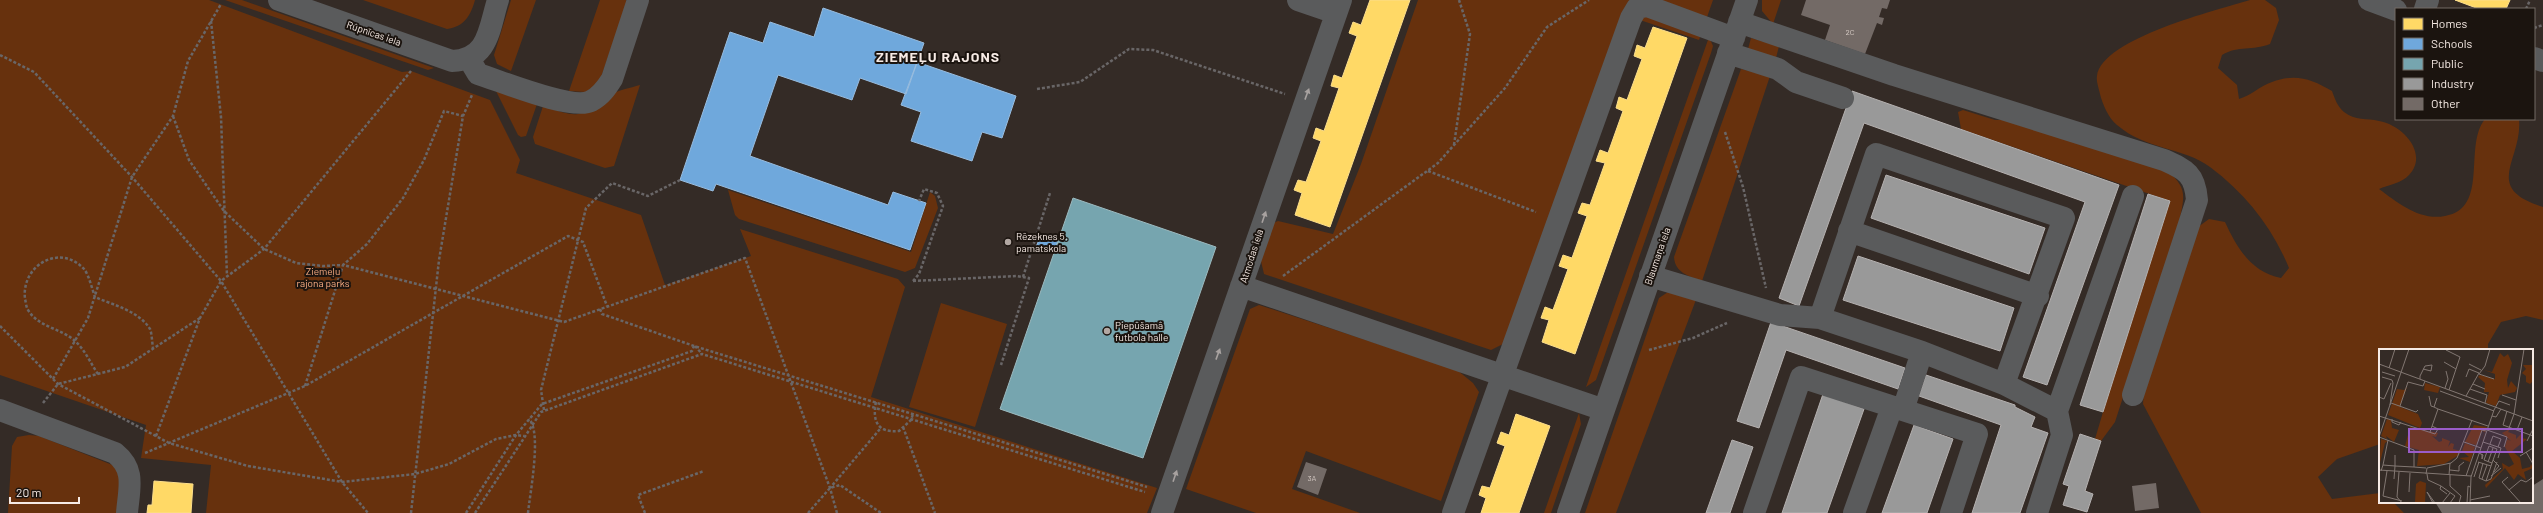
<svg xmlns="http://www.w3.org/2000/svg" width="2543" height="513" font-family="Barlow,sans-serif">
<style>
.green{fill:#67310d}
.homes{fill:#ffd966;stroke:#fcde8c}
.schools{fill:#6fa8dc;stroke:#98bcde}
.public{fill:#76a5af;stroke:#9cbabf}
.industry{fill:#999;stroke:#b5b1b0}
.building{fill:#736a66}
.lines{fill:none;stroke-linecap:round;stroke-linejoin:round}
.path{stroke:#696667;stroke-width:2.5;stroke-dasharray:3 2;stroke-linecap:butt}
.minor{stroke:#5a5b5c;stroke-width:22}
.oneway{fill:#a8a2a0}
.poi-dot{fill:#b2a7a2;stroke:#1b140f;stroke-width:1.5}
.labels{text-anchor:middle;dominant-baseline:central;stroke-width:4;stroke-linejoin:round;paint-order:stroke}
.number-label{font-size:8px;fill:#d5cac4}
.street-label{font-size:10px;fill:#f6eae4;stroke:#1b140f}
.poi-label{font-size:10px;fill:#f6eae4;stroke:#1b140f;text-anchor:start}
.park-label{font-size:10px;fill:#faad84;stroke:#1b140f}
.district-label{font-size:14px;font-weight:bold;letter-spacing:1px;fill:#f6eae4;stroke:#1b140f}
.inset-road{fill:none;stroke:#827772;stroke-width:1}
.view{fill:#9a5cc8;fill-opacity:0.15;stroke:#9a5cc8;stroke-width:2}
.inset-edge{fill:none;stroke:#f6eae4;stroke-width:2}
</style>
<rect width="100%" height="100%" fill="#342b26"/>
<path class="green" d="M0 0H209L402 72 411 71 490 100 520 160 516 173 641 215 665 285 751 256 740 229 898 279 905 287 871 397 1157 488 1147 513H206L211 465 141 458 146 425 0 375Z
M225 0H242L434 68 428 70Z
M363 0H475C471 15 464 27 447 29Z
M511 0H536L511 71 497 64 494 55Z
M600 0H626L627 3 599 83 586 92 569 91Z
M1418 0H1713L1699 40 1640 20 1525 333 1491 350 1264 274 1260 257 1271 224 1278 221 1333 234 1361 164Z
M1762 0H1781L1773 24 1762 11Z
M2250 0H2265L2276 8 2279 20 2270 44C2252 51 2239 45 2222 55L2218 68 2237 85 2239 99C2252 95 2260 86 2272 82 2295 73 2312 79 2332 91 2335 99 2337 106 2344 112 2355 121 2367 118 2379 121 2403 125 2429 154 2409 175 2402 183 2388 185 2379 189 2398 203 2420 221 2445 216 2490 208 2463 146 2485 119H2519C2523 160 2481 188 2543 207V320L2526 316 2501 322 2488 344V350H2380V444L2337 459 2318 477 2332 499 2380 493V502H2393L2404 513H2201L2143 404 2145 378 2198 227 2209 219 2225 222C2237 248 2251 272 2281 278L2289 268C2272 227 2246 194 2210 167 2183 147 2146 150 2117 125 2109 119 2102 103 2100 94 2099 89 2096 81 2097 76 2102 38 2218 10 2250 0Z
M1709 37 1713 46 1711 53 1596 380 1586 387Z
M1751 38 1779 46 1775 62 1748 49Z
M1741 69 1770 76 1702 281C1689 276 1675 273 1674 257Z
M640 85 614 166 605 168 535 144 533 137 543 106C584 120 577 116 610 95 618 90 630 88 640 85Z
M495 89 537 104 526 136 521 137 518 135Z
M1963 110 1995 120H2008L2166 169C2189 190 2184 195 2179 224L2115 422 2101 441 2095 439 2103 412 2170 201 1961 129 1958 112Z
M728 190 911 252 930 192 935 196 938 208 915 268 905 272 739 219 735 215Z
M1671 290 1697 297 1616 513H1585L1659 298Z
M941 303 1007 324 975 427 909 407Z
M1259 305 1457 370 1473 383 1479 392 1441 501 1306 451 1292 489 1360 513H1256L1186 489 1250 309Z
M1579 413 1581 424 1551 513H1544Z
M29 435 39 436 115 466 120 478 118 513H8L12 446 17 437Z"/>
<path class="homes" d="M1370 0H1410L1330 227 1295 215 1302 193 1294 190 1298 180 1306 182 1321 141 1313 138 1316 128 1324 131 1339 88 1331 86 1334 75 1342 78 1357 36 1349 33 1353 22 1361 25Z
M2455 0H2510L2506 9H2479Z
M1653 27 1687 38 1575 354 1542 342 1549 320 1541 318 1545 307 1553 310 1568 269 1559 266 1563 255 1572 258 1587 216 1578 213 1582 203 1590 205 1605 163 1596 161 1600 150 1608 153 1623 111 1616 108 1619 97 1627 100 1642 59 1634 56 1637 45 1645 48Z
M1516 414 1550 426 1519 513H1481L1486 498 1479 495 1482 486 1490 488 1505 446 1497 443 1501 432 1509 435Z
M154 481 193 484 191 513H147L148 505H152Z"/>
<path class="schools" d="M823 8 924 43 906 94 860 78 852 100 778 75 750 156 888 205 893 192 926 203 910 250 716 184 713 191 680 180 730 32 763 43 770 22 814 37Z
M917 62 1016 96 1002 138 982 132 972 161 911 141 921 112 901 105Z
M1041 235 1058 241 1054 253 1036 247Z"/>
<path class="public" d="M1073 198 1216 247 1143 458 1000 409Z"/>
<path class="industry" d="M1852 91 2119 185 2047 385 2023 377 2085 202 1864 123 1799 306 1779 298Z
M1886 175 2045 228 2029 274 1871 218Z
M2148 194 2170 201 2103 412 2080 405Z
M1858 256 2014 308 2000 351 1843 300Z
M1771 322 1905 368 1898 389 1786 350 1759 428 1737 421Z
M1926 375 2015 405V407L2035 417 2031 427 2048 433 2020 513H1972L2001 425 1919 396Z
M1823 394 1864 409 1827 513H1782Z
M1914 425 1953 439 1927 513H1882Z
M2080 434 2101 441 2085 491 2093 494 2087 512 2063 505 2069 486 2063 484Z
M1732 440 1753 447 1730 513H1706Z"/>
<path class="building" d="M1806 0H1890L1887 9 1882 8 1879 17 1884 18 1882 25 1877 23 1865 54 1825 40 1830 25 1801 15Z
M1306 462 1327 469 1318 495 1297 487Z
M2543 479V513H2442L2435 502H2532V486Z
M2156 483 2159 508 2135 511 2132 486Z"/>
<g class="lines">
<path class="path" d="M2526 9 2530 0
M211 21 221 117 227 276
M2534 28 2543 25
M0 55 34 72 132 177 221 281 342 482 368 513
M1037 89 1080 82 1129 49 1153 50 1285 94
M173 116 189 160 224 211 264 249 296 263 323 266 343 265 367 244 403 198 424 160 444 111 463 116
M1725 132 1743 187 1766 288
M1454 145 1470 34 1459 0
M1428 171 1536 212
M1283 276 1438 163 1505 88 1547 27 1589 0
M1023 277 1050 193
M913 281 1016 276 1029 278 1001 365
M913 281 919 274 943 206 937 193 924 189 919 201
M600 309 602 314 694 346 1147 487
M0 326 58 384 169 443 248 466 342 482 415 474 449 464 496 439 516 435 524 436
M695 346 702 354
M1649 350 1693 338 1727 323
M98 374C91 364 85 350 76 342 62 328 39 328 28 310 26 307 26 302 25 299 21 265 60 243 84 269 89 275 92 289 95 297 113 305 139 311 150 329 152 334 152 342 153 348
M53 379 88 318 132 177 173 116 188 61 221 4
M305 386 343 265 564 322 745 258 830 488
M876 402C872 422 878 433 899 431L911 420 913 414
M43 403 58 384 125 367 200 318
M544 410 541 390 586 208 612 183 648 196 680 180
M903 427 935 513
M156 436 200 318 221 281 264 249 411 71
M145 453 305 386 568 236 583 242 607 306
M411 513 439 260 463 116 472 95
M466 513 516 435 542 404 692 351 694 346
M475 513 541 412 702 354 1145 492
M528 513C530 493 542 432 529 419
M645 513 638 495 704 471
M808 513 830 488 840 485 881 513
M837 513 830 488 880 429"/>
<path class="minor" d="M279 0 452 61C489 60 489 28 498 0
M1298 0 1336 13
M2369 0 2396 10
M2425 9 2428 0
M1739 22 1894 75 2164 160C2186 170 2195 174 2197 200L2133 395
M1728 53 1778 69 1796 82 1843 98
M2534 58 2543 61
M469 59 478 74C501 81 572 111 591 101 601 96 607 87 612 79L638 0
M1849 231 2038 296
M1650 276 1780 315 1820 318 1922 352 2004 384 2057 411 2062 435 2037 513
M1241 286 1604 410
M1820 318 1876 154 2064 218 2004 384
M0 410 115 453C136 470 129 488 127 513
M1903 410 1922 352
M2057 411 2133 196
M1162 513 1341 0
M1453 513 1631 18 1637 8 1647 6 1734 38
M1568 513 1747 0
M1754 513 1801 377 1977 434 1951 513
M1854 513 1892 407"/>
</g>
<defs><path id="oneway-solid" d="M-6-.8H1V-3.2L6.5 0L1 3.2V.8H-6Z"/></defs>
<g class="oneway">
<use href="#oneway-solid" transform="translate(1307 94) rotate(-70)"/>
<use href="#oneway-solid" transform="translate(1264 217) rotate(-71)"/>
<use href="#oneway-solid" transform="translate(1218 354) rotate(-70)"/>
<use href="#oneway-solid" transform="translate(1175 476) rotate(-71)"/>
</g>
<g class="poi-dot">
<circle cx="1008" cy="242" r="4"/>
<circle cx="1107" cy="331" r="4"/>
</g>
<g class="labels">
<g class="number-label">
<text x="1850" y="32">2C</text>
<text x="1312" y="478">3A</text>
</g>
<g class="street-label">
<text transform="translate(374 33) rotate(19)">Rūpnīcas iela</text>
<text transform="translate(1251 256) rotate(-72)">Atmodas iela</text>
<text transform="translate(1657 256) rotate(-71)">Blaumaņa iela</text>
</g>
<g class="poi-label">
<text x="1016" y="236">Rēzeknes 5.<tspan x="1016" dy="12">pamatskola</tspan></text>
<text x="1115" y="325">Piepūšamā<tspan x="1115" dy="12">futbola halle</tspan></text>
</g>
<g class="park-label">
<text x="323" y="271">Ziemeļu<tspan x="323" dy="12">rajona parks</tspan></text>
</g>
<g class="district-label">
<text x="938" y="56">ZIEMEĻU RAJONS</text>
</g>
</g>
<g transform="translate(2379 349)">
<rect width="154" height="154" fill="#342b26"/>
<path d="M121 4 125 8 129 5 133 14 128 31 129 39 132 32 138 39 136 43 121 46 117 57 107 54 110 43H105L106 34 99 28 101 26 116 30V25L105 21 113 23ZM144 16H154V32L151 35 147 33V27L143 24 147 20ZM46 34 61 38 59 44 45 41ZM28 38 21 58 39 65 43 74 41 79 9 66 18 40 25 41ZM8 70 12 71 13 79 20 81 15 93 7 87 8 90 2 87ZM95 76 108 78 101 98 106 83 103 82 97 96 86 93ZM31 78 59 84 57 88 53 87 60 93 63 92V89L71 92 72 89 69 98 72 94 75 95 74 100 82 102 80 106 65 115 38 117 40 101 26 97ZM131 80 129 83 137 86V90L142 85V89L148 90 133 102 141 109 143 120 151 118 152 115 154 119 145 123 147 131 139 125 135 131 126 119 107 139 106 136 124 120 123 114 130 118 135 115 126 98 128 90 132 92 123 84ZM2 90 9 92 6 94 0 117ZM86 94 96 98 94 103 88 102 94 104 91 113 80 109 90 108 83 102ZM41 132 47 134 46 154 36 153 37 135Z" fill="#67310d"/>
<path class="inset-road" d="M111 0 106 17 100 25 115 30M67 1 81 8 70 41M65 13 77 20M0 15 154 72M90 15 102 21M10 19 16 0M3 23 16 27M3 28 13 31 14 34 11 56M87 28 90 20 100 24 87 47M41 30V27L46 17 53 16 52 22 44 20M94 35 106 40M66 39 69 30 67 22M91 40 108 46 106 54M61 42 115 62M123 46 137 51M50 47 52 57 55 58M0 48 5 50 12 34M58 49 55 58 59 60M12 54 37 63 39 61M21 57 29 33 44 37 46 32M59 60 109 77M128 62 124 76 154 87M135 65 145 0M0 67 56 85 59 80 53 77M113 67 117 68 122 60M13 70V73L20 76 22 73M130 79 135 65M108 81 128 88 125 98M138 81 143 68M51 83 59 60M0 88 35 101V118L47 119M0 88 30 0M148 92 154 80M85 93 102 99M104 93 122 99 119 109M111 95 114 87 122 90 119 98M147 103 154 115M100 104 104 106 103 110V105M141 107 154 99M114 111 120 117 115 123M99 113 112 117M109 113 114 99M104 114 100 129 107 132 113 114 118 100 110 97 105 111 113 114M4 116 9 91M0 121 92 127M71 121 80 122V117L85 113M2 122 4 116 16 117V106M8 122 4 147 23 152M20 123 18 148 23 154M47 125 48 119 72 114 78 109 93 71M48 125 49 131 62 137M70 126 71 114M71 126V137L82 147 80 154M87 127 103 81 107 82M112 127 122 119M95 128 100 113M129 128 123 133 142 154M15 130 16 117 35 118M103 130 108 116M107 132 112 130 118 113M130 141 142 131 147 133 154 128M30 143 31 124M68 145 61 140 62 137 76 147 71 154M91 151 111 147M54 154 48 143 56 154M63 154 71 144M88 154 89 137 91 138M91 154 92 128 115 61 120 52 131 56"/>
<path class="view" d="M30 80H143V103H30Z"/>
<rect width="154" height="154" class="inset-edge"/>
</g>
<rect x="2395" y="8" width="140" height="112" fill="#1b140f" stroke="#736a64"/>
<rect x="2403" y="18" width="20" height="12" fill="#ffd966" stroke="#736a64"/>
<text x="2431" y="28" font-size="12" fill="#f6eae4">Homes</text>
<rect x="2403" y="38" width="20" height="12" fill="#6fa8dc" stroke="#736a64"/>
<text x="2431" y="48" font-size="12" fill="#f6eae4">Schools</text>
<rect x="2403" y="58" width="20" height="12" fill="#76a5af" stroke="#736a64"/>
<text x="2431" y="68" font-size="12" fill="#f6eae4">Public</text>
<rect x="2403" y="78" width="20" height="12" fill="#999999" stroke="#736a64"/>
<text x="2431" y="88" font-size="12" fill="#f6eae4">Industry</text>
<rect x="2403" y="98" width="20" height="12" fill="#736a66" stroke="#736a64"/>
<text x="2431" y="108" font-size="12" fill="#f6eae4">Other</text>
<path d="M10 497v6h69v-6" fill="none" stroke="#f6eae4" stroke-width="2"/>
<text x="16" y="497" font-size="12" fill="#f6eae4" stroke="#1b140f" stroke-width="3" paint-order="stroke">20 m</text>
</svg>
